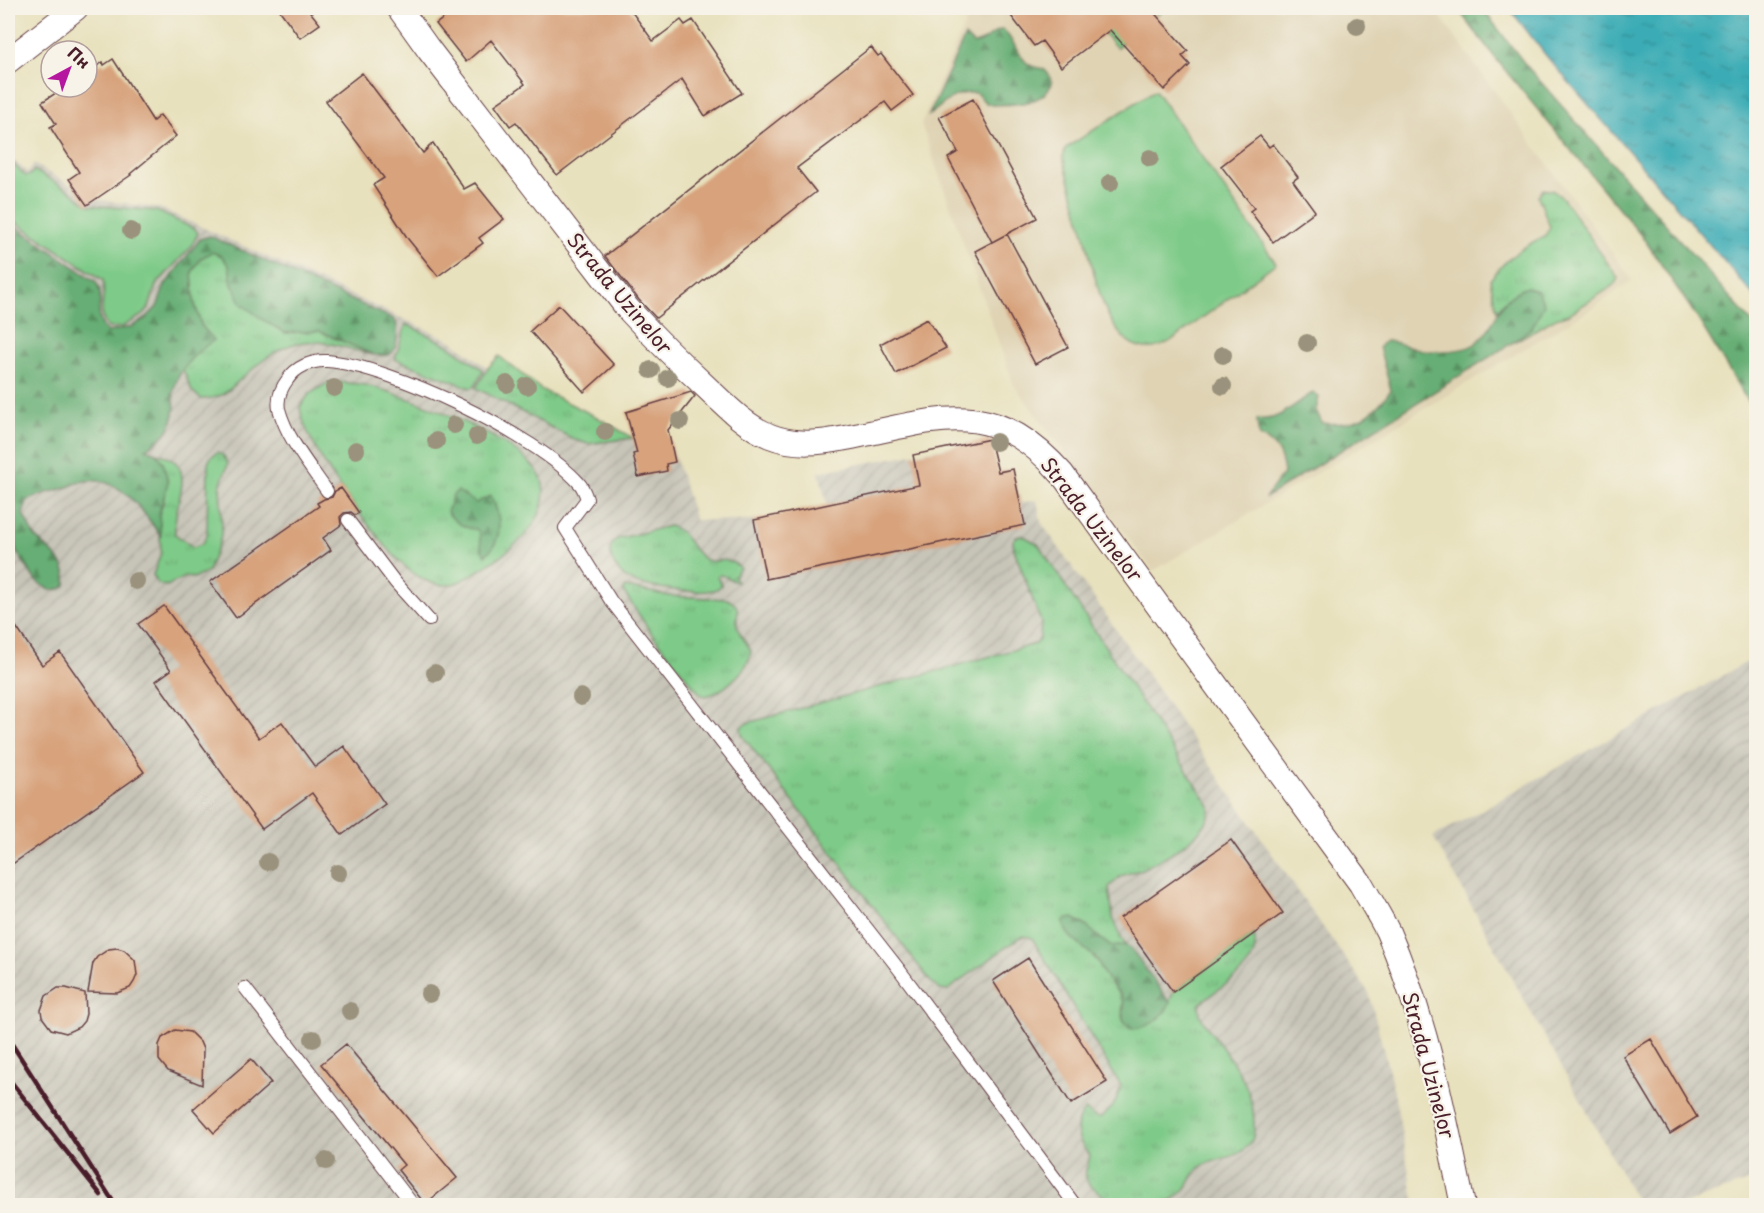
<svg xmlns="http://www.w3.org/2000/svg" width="1764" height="1213" font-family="'Playpen Sans',sans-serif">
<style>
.built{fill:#dfd3b4}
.industrial{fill:url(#industrial-furrows)}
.grass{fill:url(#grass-tufts);stroke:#64745a;stroke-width:1.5}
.forest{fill:url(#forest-firs);stroke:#586650;stroke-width:1.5}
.garden{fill:#7eca88;stroke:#64745a;stroke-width:1.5}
.water{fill:url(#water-ripples);stroke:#426670;stroke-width:1.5}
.building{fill:#d7a27c}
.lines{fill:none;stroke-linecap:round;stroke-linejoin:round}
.lane-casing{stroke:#623c41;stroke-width:14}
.street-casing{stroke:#623c41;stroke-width:26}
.lane{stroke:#fff;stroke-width:12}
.street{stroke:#fff;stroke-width:24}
.rail{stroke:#4a1f2b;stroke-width:4.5}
.tree{fill:#9a927c}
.labels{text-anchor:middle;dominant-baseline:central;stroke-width:4.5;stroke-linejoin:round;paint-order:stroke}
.street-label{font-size:20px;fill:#4a1f2b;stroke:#f7f3e8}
</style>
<defs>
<pattern id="industrial-furrows" width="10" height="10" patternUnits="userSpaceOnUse" patternTransform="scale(1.5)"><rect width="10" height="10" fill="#c7c4b8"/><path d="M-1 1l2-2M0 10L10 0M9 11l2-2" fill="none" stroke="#aca89e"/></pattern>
<pattern id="grass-tufts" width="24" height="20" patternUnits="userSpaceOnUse" patternTransform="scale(1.5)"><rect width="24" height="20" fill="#7eca88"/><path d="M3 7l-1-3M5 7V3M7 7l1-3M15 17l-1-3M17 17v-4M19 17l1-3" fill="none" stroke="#6ead76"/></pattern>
<pattern id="forest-firs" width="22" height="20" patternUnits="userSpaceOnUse" patternTransform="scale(1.5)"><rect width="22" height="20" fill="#66ae74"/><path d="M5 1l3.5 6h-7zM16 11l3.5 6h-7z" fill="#568d5f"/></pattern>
<pattern id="water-ripples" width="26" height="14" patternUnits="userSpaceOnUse" patternTransform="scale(1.5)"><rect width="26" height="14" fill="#3aacb5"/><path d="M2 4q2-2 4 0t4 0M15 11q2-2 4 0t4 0" fill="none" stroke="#338b93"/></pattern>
</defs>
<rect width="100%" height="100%" fill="#f7f3e8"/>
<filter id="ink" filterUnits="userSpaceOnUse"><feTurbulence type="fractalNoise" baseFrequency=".0167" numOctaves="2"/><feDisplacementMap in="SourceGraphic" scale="12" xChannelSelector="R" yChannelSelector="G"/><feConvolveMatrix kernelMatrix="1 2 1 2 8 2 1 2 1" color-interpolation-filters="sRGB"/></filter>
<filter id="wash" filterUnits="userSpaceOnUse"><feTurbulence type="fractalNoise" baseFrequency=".008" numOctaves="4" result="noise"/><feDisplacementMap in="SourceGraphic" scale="24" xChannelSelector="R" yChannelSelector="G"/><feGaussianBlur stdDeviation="1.35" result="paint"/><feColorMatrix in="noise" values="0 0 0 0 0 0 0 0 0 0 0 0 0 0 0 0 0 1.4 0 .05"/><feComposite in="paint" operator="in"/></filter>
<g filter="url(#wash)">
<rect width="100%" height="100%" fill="#e8e1bd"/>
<path class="built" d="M983 8H1434L1632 280 1596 306 1153 571 1014 385 921 124 966 22Z"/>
<path class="industrial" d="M8 156 27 172 34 164 72 186 86 198 160 208 452 341 488 368 499 356 542 390 597 417 633 438 668 434 695 520 754 521 827 505 819 472 991 439 998 472 1013 469 1021 503 1037 500 1041 522 1369 993 1394 1091 1415 1205H8Z
M1756 657V1179L1681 1205H1639L1433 837Z"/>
<path class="grass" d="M1129 8H1160L1161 9 1160 13 1117 47 1115 46 1100 29Z
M1543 189 1552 190 1563 198 1618 278 1615 284 1607 290 1569 314 1556 318 1512 343 1532 327 1507 299 1497 311 1490 280C1504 260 1523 246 1545 236L1550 227 1538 196Z
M212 252 222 256 229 266 232 285 253 312 263 320 285 333 319 331 374 355C352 350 327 340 305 342 284 343 263 360 248 373 230 387 227 399 201 399L192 391 183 369 196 352 214 340 201 325 194 301 192 272 201 258Z
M499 356 542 390 597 417 633 438 588 444 575 440 476 388 488 368Z
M329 382C343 382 356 383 370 386 407 396 536 444 543 484 550 525 507 554 476 572 466 578 456 586 443 585 411 583 386 546 368 524 346 497 304 440 300 407L309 394Z
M218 452 224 456 228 464 220 486 222 527 220 541 208 571 202 575 193 578 185 577 167 586 158 584 153 575 161 553 159 514 164 501 163 462 156 453C203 463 171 504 175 534L193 547 202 544 207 535 208 463 211 457Z
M669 526C688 530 690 552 706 560 715 565 725 553 740 568L734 576 737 582C730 581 727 575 719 575L717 577 722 585C720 587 718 589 714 590 698 594 639 588 626 578 619 573 612 563 611 555 609 548 612 543 617 539Z
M1022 535 1038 544 1210 806C1214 833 1162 859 1142 869 1136 872 1129 873 1124 875 1118 878 1114 883 1109 887L1113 918 1125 945C1105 951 1096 933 1081 922L1089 952 1099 963 1105 975 1123 1000 1122 1016 1124 1023 1131 1029 1158 1019 1166 1010 1173 992 1254 934C1262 968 1228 981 1205 999L1199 1005 1200 1015 1205 1024C1227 1055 1255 1084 1254 1125 1254 1133 1254 1140 1248 1146 1235 1160 1217 1157 1202 1166 1194 1170 1192 1180 1186 1188 1169 1210 1138 1205 1114 1205L1088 1183 1085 1175 1090 1156C1078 1143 1071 1124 1085 1110L1097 1118 1103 1117 1115 1103 1121 1086 1032 938 1024 936 1016 940 948 990H940L931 982 742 735 741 727 747 723 1035 644 1040 638 1041 622 1014 549 1013 541 1016 537Z
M625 587 670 596 727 599C746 608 733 616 738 629 741 637 747 643 751 651 750 669 721 695 704 696L700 694 654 637 623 591Z"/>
<path class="forest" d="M1457 8H1482L1525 64 1756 327V415L1698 319 1644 239 1496 59Z
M1003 29C1012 39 1017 51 1025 61 1037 74 1046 60 1052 84 1042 106 1013 104 992 105L986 103 976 93C952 92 947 102 929 115L965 36 973 44C986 43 991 32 1003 29Z
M8 221 96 282C107 297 90 318 108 332L131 327 145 319 157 307 165 285 200 239 210 236 394 319C399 327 399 350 389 355 385 356 378 355 374 355L319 331 285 333 263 320 242 304 232 284 229 266 222 256 212 252 201 258 192 272 194 301 201 325 214 340C196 352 178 368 174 390 172 396 175 403 175 409 172 431 163 438 146 449L156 453 163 462 168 482 159 514 161 537C144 511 120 476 85 481 77 482 69 487 62 489 49 493 39 493 27 501L23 514C27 521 30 529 34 535 48 552 69 560 66 585L61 589 50 590 36 581 8 539Z
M1527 287 1538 291 1544 305 1532 327 1512 343 1265 498 1284 473C1282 457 1277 443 1260 437L1258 430 1257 419C1280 422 1294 403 1313 393L1319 397 1316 410 1322 423C1356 426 1371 418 1391 390L1379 347 1385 341C1394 341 1398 343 1407 346 1417 350 1433 352 1444 351 1452 351 1468 349 1475 344 1498 327 1494 299 1527 287Z
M458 491 476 503 490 496C502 515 504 539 486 555L482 551 479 532 476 529C463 529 454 521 447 512L453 495Z
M1073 918C1079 921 1085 925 1090 929 1102 939 1108 950 1125 945L1131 948 1170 1003C1162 1019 1149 1028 1131 1029 1116 1016 1127 1014 1123 1000 1119 990 1109 983 1104 974 1101 970 1100 965 1098 961 1088 948 1062 938 1064 920Z"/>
<path class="garden" d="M1155 90 1276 263 1174 339C1168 343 1161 347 1153 348 1107 353 1095 276 1087 245 1079 216 1071 186 1063 157L1066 148Z
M12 163 26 176 30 175 34 170 69 190 88 205 157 211 195 229 198 233 191 247 156 285 149 308 143 315 122 327 109 328C95 316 107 296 103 280L8 217V165Z
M406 324 448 345 482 369 483 372 474 387 470 388 395 359Z"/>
<path class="water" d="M1509 8H1756V298L1548 58Z"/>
<g id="blocks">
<path class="building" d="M278 8H307L320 24 300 38Z
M457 8H629L653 41 681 20 685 25 693 20 742 93 705 116 682 79 557 175 516 122 510 126 495 105 525 84 491 40 466 62 436 24Z
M1005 8H1150L1188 51 1182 56 1190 65 1164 90 1110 30 1061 67 1042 41 1034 46Z
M871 47 878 56 881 54 913 95 892 111 885 102 797 168 816 192 656 318 639 300 605 256Z
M113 59 153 121 160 115 176 136 130 174 131 175 87 205 69 179 79 172 50 127 56 124 42 102 65 87H87V73L103 62 104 65Z
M362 73 423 153 433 143 464 189 475 183 504 219 479 238 483 243 438 276 408 239 373 185 384 178 326 101Z
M973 99 1037 218 992 242 948 158 958 152 939 117Z
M1260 136 1269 147 1273 144 1298 177 1293 181 1315 211 1273 242 1250 211 1254 208 1221 166Z
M1007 234 1068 347 1035 364 975 251Z
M559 305 614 365 584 392 530 331Z
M927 319 946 348 896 374 880 344Z
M691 392 695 396 668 430 675 462 666 464 667 471 638 477 633 454 637 453 626 412Z
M990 439 998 472 1013 469 1025 525 766 579 754 520 919 485 913 455Z
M341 488 359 513 355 515 351 512 344 513 340 517 341 525 323 538 331 550 236 618 210 582 319 506 317 503 324 499 332 497 335 491Z
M164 606 259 738 282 722 315 767 344 746 385 804 342 835 312 793 262 829 156 681 171 670 138 624Z
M8 615 42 665 60 652 144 772 8 867Z
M1231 840 1283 913 1173 992 1120 918Z
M117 948 124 950 135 960 137 975 134 982 130 988 117 993 88 992 93 963 97 957 109 949Z
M1028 958 1107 1082 1071 1104 993 981Z
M58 988H66L85 993 86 1014 84 1021 79 1027 66 1033 51 1029 42 1017 41 1010 46 996Z
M175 1030 190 1032 200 1042 203 1049 202 1085 168 1071 159 1060V1045L162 1038Z
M1651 1039 1697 1117 1670 1134 1623 1056Z
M346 1044 457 1178 425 1204 398 1170 404 1165 321 1064Z
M251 1059 271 1083 214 1133 193 1109Z"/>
</g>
</g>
<g filter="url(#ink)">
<use href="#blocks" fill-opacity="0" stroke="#623c41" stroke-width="1.5"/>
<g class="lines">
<g class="lane-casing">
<path id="lane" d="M327 491C310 466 287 439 279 409 277 398 281 388 288 379 296 367 312 360 327 361 392 366 536 435 579 483 583 487 585 493 587 499L565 528 611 601 898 968 1076 1206
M348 520 395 582 429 620
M245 988 414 1206"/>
</g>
<g class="street-casing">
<path id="street" d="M399 8 429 50 628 309C653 336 679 362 705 386 725 405 745 426 770 436 795 446 821 443 846 438 938 420 991 394 1062 474L1361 884C1370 900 1380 916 1388 932 1426 1020 1444 1112 1463 1206
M8 61 76 8"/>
</g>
<use href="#lane" class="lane"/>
<use href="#street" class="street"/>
<path class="rail" d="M8 1038 116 1206
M8 1078 101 1195"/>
</g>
<g class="tree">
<circle cx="1357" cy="26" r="9"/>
<circle cx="1150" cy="158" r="9"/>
<circle cx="1110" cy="183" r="9"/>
<circle cx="131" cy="231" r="9"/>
<circle cx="1307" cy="343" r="9"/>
<circle cx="1223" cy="355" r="9"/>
<circle cx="651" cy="370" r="9"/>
<circle cx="668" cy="378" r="9"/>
<circle cx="507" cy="384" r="9"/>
<circle cx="527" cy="386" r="9"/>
<circle cx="1223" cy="386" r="9"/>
<circle cx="334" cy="388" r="9"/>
<circle cx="680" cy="421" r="9"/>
<circle cx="454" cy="425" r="9"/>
<circle cx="605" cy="432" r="9"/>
<circle cx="477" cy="436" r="9"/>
<circle cx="436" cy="441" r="9"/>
<circle cx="996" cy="442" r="9"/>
<circle cx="356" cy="450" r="9"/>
<circle cx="136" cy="581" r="9"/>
<circle cx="435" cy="673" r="9"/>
<circle cx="581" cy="697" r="9"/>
<circle cx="268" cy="862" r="9"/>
<circle cx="338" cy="873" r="9"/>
<circle cx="429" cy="994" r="9"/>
<circle cx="350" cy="1011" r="9"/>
<circle cx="313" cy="1039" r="9"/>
<circle cx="326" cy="1161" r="9"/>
</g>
</g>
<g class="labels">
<g class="street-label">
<text transform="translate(620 293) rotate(50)">Strada Uzinelor</text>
<text transform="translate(1092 519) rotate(52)">Strada Uzinelor</text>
<text transform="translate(1429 1065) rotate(75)">Strada Uzinelor</text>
</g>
</g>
<rect width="1764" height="1213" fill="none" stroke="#f7f3e8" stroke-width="30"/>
<g transform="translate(69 69) rotate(41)"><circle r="28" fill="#f7f3e8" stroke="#b29e9c" stroke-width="1.5"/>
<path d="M0-4.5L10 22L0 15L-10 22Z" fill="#b5179e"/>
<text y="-9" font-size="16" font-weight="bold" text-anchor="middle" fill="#4a1f2b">Пн</text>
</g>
</svg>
